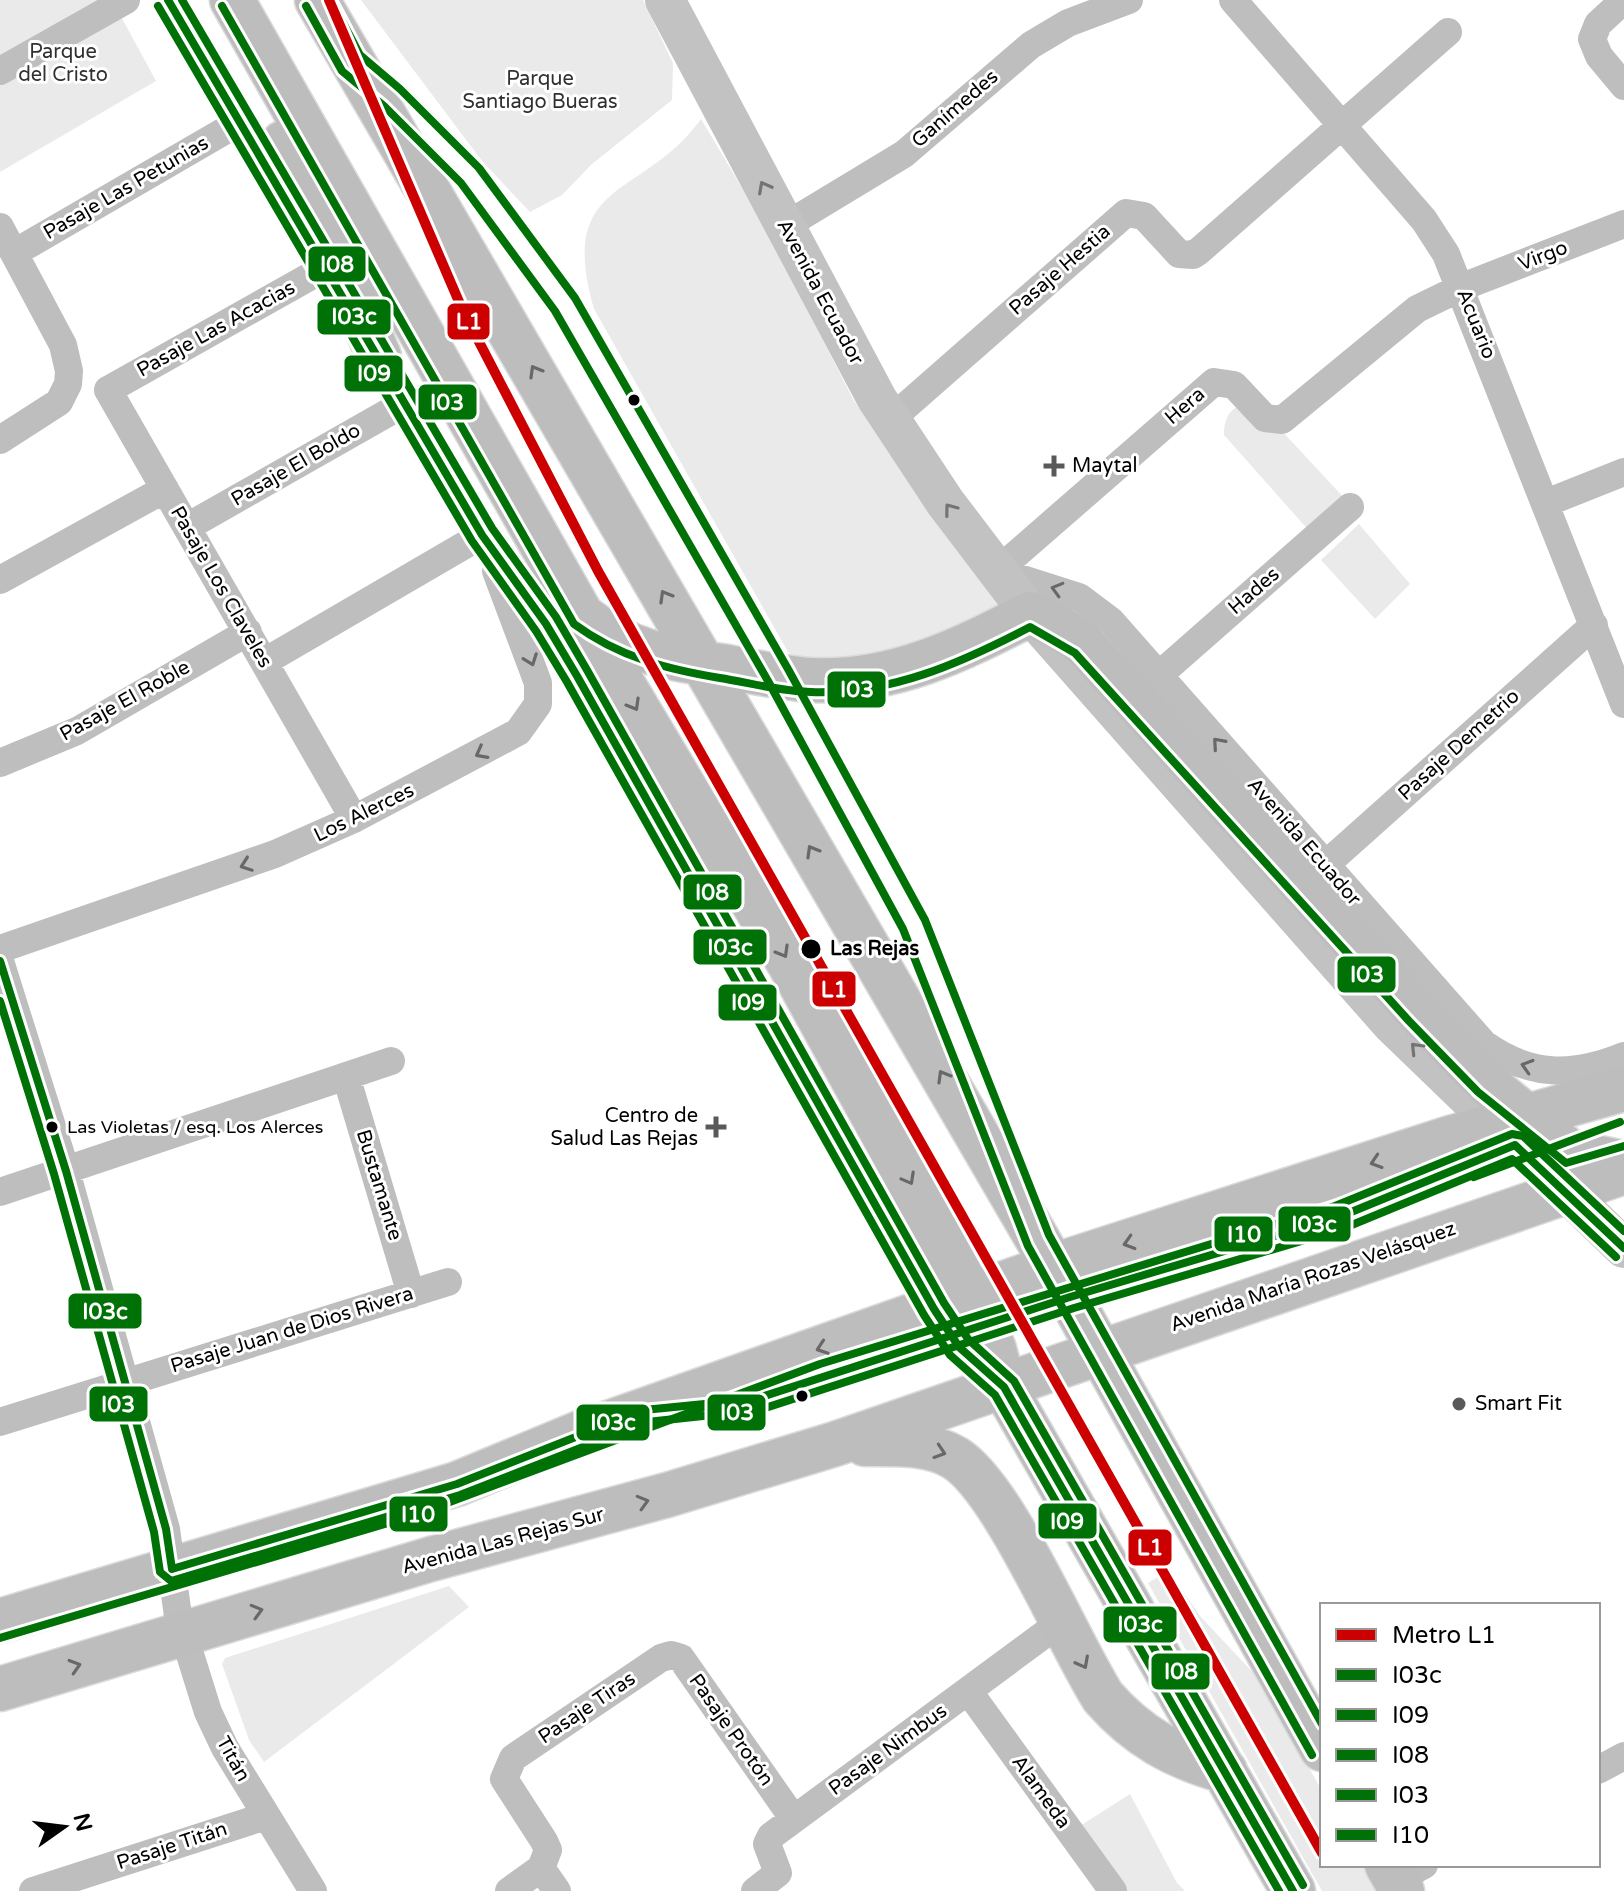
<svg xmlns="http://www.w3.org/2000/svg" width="1624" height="1891" font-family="'Varela Round',sans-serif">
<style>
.green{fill:#eaeaea}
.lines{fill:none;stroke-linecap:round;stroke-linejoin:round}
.primary-casing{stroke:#dbdbdb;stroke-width:47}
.minor{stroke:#bebebe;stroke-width:28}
.secondary{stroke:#c2c2c2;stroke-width:40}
.primary{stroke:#bdbdbd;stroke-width:44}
.bus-1-casing{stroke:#fff;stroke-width:14}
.bus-2-casing{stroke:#fff;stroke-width:14}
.bus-3-casing{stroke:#fff;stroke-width:14}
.bus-4-casing{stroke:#fff;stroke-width:14}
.bus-5-casing{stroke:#fff;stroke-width:14}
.bus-1{stroke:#007106;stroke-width:8}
.bus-2{stroke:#007106;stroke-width:8}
.bus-3{stroke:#007106;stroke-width:8}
.bus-4{stroke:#007106;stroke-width:8}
.bus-5{stroke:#007106;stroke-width:8}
.metro-1-casing{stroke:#fff;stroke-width:16}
.metro-1{stroke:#c00;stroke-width:10}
.oneway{stroke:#747474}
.oneway2{stroke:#686868}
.bus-dot{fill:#000;stroke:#fff;stroke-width:3}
.poi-dot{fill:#595959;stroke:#fff;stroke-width:3}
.labels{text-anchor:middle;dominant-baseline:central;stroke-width:6;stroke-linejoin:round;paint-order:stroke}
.bus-label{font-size:18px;fill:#000;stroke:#fff;text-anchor:start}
.park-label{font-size:20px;fill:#303030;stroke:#fff}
.street-label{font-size:20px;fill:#000;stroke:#fff}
.poi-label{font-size:20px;fill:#000;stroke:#fff;text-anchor:start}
.stop-label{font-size:20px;font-weight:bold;fill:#000;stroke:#fff;text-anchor:start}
.line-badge{stroke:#fff;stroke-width:3}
.badge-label{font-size:22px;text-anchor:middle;font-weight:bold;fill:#fff}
</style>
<rect width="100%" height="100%" fill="#fff"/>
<path class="green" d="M0 0H112L156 81 0 172Z
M361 0H643L673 63 672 100 592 164 562 195 530 212 482 161Z
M701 119 760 218 853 399 917 496 999 606 987 620 872 659H797L788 652 594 309C556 177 643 200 701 119Z
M1244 404 1265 413 1347 501 1311 533 1224 435C1224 420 1228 409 1244 404Z
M1359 524 1410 584 1375 619 1321 560Z
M1169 1570 1200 1616 1259 1679 1322 1791V1865H1364L1379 1891H1322L1148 1583Z
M449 1586 469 1607 264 1762 249 1740 222 1664 225 1658Z
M1130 1794 1177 1883 1185 1891H1126L1080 1826Z"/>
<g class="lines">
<g class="primary-casing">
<path id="primary" d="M232 0 581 614 789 963 972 1296 994 1349 1004 1387 1293 1891
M317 0 1038 1240 1322 1749
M283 143 379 356
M585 618C626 651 670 659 721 666 751 671 781 678 811 680 893 684 960 650 1030 614L1060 628 1083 644 1418 1013 1486 1083 1570 1152 1624 1163
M865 1444C895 1444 929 1442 955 1458 1004 1488 1068 1642 1103 1697 1138 1737 1175 1757 1225 1771
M0 1621 457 1484 580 1433 1053 1266 1450 1138 1624 1089
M0 1689 431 1559 667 1495 835 1444 1624 1172
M1387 1865 1402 1891"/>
</g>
<path class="minor" d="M168 0 305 234
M1233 0 1424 220 1446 254 1624 704
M1624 0 1598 24 1592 39 1599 56 1624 86
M0 71 126 0
M785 226 904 154 1031 45 1068 23 1129 0
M0 227 63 345 69 371 68 384 59 402 0 440
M14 253 238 123
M370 341 482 535 546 624 577 676 934 1309 959 1347 1004 1387
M108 390 354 819
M108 390 325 268
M890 420 1126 213 1144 216 1179 254 1193 255 1199 251 1448 32
M1546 503 1624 472
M187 527 405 403
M997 571 1079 597 1111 621 1484 1044C1530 1077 1573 1077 1624 1056
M997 571 1214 382 1234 385 1265 418 1282 420 1417 309 1462 287 1624 224
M0 580 165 489
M264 662 482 535
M1159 675 1350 507
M0 763 77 731 248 632
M1324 866 1594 625
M0 949 275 854 354 819 518 732 538 704V683L496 571
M0 961 66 1171 166 1529 178 1616 208 1712 225 1748 313 1891
M346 1076 411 1294
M0 1192 391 1061
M0 1422 448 1282
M969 1692 1113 1891
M1598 1770 1624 1756
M541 1868 548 1850 544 1841 504 1779 513 1758 661 1658 671 1655 681 1658 793 1818
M541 1868 557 1891
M1396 1880 1424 1865
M33 1891 266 1816
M509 1891 541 1868
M755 1891 778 1873 767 1844 771 1836 1061 1622"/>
<path class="secondary" d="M665 0 877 399 945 502 1030 614 1391 1023 1624 1248"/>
<use href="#primary" class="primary"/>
<g class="bus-1-casing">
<path id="bus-1" d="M168 0 482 535 546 624 577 676 934 1309 959 1347 1004 1387 1293 1891
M0 961 66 1171 166 1529 172 1569 457 1484 644 1410 755 1399 1070 1297 1339 1217 1515 1145 1624 1248"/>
</g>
<g class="bus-2-casing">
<path id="bus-2" d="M158 6 472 541 536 631 567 682 924 1315 950 1355 995 1395 1279 1891
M306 6 342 71 384 106 461 183 555 311 768 681 903 929 1028 1246 1312 1755"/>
</g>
<g class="bus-3-casing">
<path id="bus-3" d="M182 0 492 528 556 617 587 670 944 1303 968 1339 1014 1381 1303 1885
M331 0 360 55 400 89 479 168 575 298 788 669 925 920 1049 1235 1322 1724"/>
</g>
<g class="bus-4-casing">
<path id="bus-4" d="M222 6 574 624C619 657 666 669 720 678 750 683 780 691 811 692 890 695 961 663 1030 627L1075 653 1409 1021 1478 1092 1566 1163 1624 1146
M0 1001 54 1174 154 1532 160 1572 171 1581 460 1495 647 1422 759 1410 1074 1308 1342 1229 1512 1159 1616 1257"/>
</g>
<g class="bus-5-casing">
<path id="bus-5" d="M1474 1177 1620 1122
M0 1638 415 1515 820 1364 1335 1206 1512 1134 1523 1136 1624 1231"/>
</g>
<use href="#bus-1" class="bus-1"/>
<use href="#bus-2" class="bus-2"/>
<use href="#bus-3" class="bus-3"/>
<use href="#bus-4" class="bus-4"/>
<use href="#bus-5" class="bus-5"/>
<g class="metro-1-casing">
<path id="metro-1" d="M329 0 463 311 598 571 1322 1853"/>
</g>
<use href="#metro-1" class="metro-1"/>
</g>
<defs><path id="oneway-chevron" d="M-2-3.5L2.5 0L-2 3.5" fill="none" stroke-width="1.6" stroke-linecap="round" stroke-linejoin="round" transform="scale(2)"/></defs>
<g class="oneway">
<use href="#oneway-chevron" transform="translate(764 187) rotate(-118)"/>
<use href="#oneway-chevron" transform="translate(950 509) rotate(-127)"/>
<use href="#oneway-chevron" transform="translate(1416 1048) rotate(-134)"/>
</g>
<g class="oneway2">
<use href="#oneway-chevron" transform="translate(535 371) rotate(-120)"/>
<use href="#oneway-chevron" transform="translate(1057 589) rotate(-164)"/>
<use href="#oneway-chevron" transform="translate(665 596) rotate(-120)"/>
<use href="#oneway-chevron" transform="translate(531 660) rotate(70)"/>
<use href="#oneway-chevron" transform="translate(634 705) rotate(60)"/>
<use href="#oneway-chevron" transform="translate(1218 743) rotate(-131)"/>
<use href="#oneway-chevron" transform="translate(481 753) rotate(152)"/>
<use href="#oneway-chevron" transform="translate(812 851) rotate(-120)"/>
<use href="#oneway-chevron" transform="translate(246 865) rotate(160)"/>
<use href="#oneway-chevron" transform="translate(783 952) rotate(60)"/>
<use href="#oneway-chevron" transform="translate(1527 1066) rotate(-163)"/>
<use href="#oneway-chevron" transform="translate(943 1076) rotate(-120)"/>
<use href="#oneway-chevron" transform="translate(1376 1162) rotate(162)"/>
<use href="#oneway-chevron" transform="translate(909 1179) rotate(61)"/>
<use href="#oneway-chevron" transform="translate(1129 1243) rotate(163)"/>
<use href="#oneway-chevron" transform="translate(822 1348) rotate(161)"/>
<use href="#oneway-chevron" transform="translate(940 1452) rotate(18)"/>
<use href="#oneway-chevron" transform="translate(643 1502) rotate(-16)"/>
<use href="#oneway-chevron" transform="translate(257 1611) rotate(-16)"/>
<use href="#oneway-chevron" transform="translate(1083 1663) rotate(62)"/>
<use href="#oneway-chevron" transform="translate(75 1666) rotate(-17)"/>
</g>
<g class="bus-dot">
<circle cx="634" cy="400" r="7"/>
<circle cx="811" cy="949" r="11"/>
<circle cx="52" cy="1127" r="7"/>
<circle cx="802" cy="1396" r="7"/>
</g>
<g class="poi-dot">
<path d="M1050 454h8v8h8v8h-8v8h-8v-8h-8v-8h8z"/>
<path d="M712 1115h8v8h8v8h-8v8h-8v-8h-8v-8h8z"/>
<circle cx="1459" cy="1404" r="8"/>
</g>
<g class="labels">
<g class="bus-label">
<text x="67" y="1127">Las Violetas / esq. Los Alerces</text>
</g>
<g class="park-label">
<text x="63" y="52">Parque<tspan x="63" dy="23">del Cristo</tspan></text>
<text x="540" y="79">Parque<tspan x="540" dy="23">Santiago Bueras</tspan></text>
</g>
<g class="street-label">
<text transform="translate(955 109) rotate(-41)">Ganímedes</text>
<text transform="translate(126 188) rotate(-30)">Pasaje Las Petunias</text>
<text transform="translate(1543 256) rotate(-21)">Virgo</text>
<text transform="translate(1060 270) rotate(-41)">Pasaje Hestia</text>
<text transform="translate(820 292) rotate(62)">Avenida Ecuador</text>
<text transform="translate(1476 324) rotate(68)">Acuario</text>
<text transform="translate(216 329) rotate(-29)">Pasaje Las Acacias</text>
<text transform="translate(1185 406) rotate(-41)">Hera</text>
<text transform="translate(296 465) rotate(-30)">Pasaje El Boldo</text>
<text transform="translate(221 587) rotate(60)">Pasaje Los Claveles</text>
<text transform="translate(1254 591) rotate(-41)">Hades</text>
<text transform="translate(125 701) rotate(-29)">Pasaje El Roble</text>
<text transform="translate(1459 745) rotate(-42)">Pasaje Demetrio</text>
<text transform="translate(364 813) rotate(-26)">Los Alerces</text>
<text transform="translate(1304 842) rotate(49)">Avenida Ecuador</text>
<text transform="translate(379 1185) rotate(73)">Bustamante</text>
<text transform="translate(1313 1277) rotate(-19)">Avenida María Rozas Velásquez</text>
<text transform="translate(292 1330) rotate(-17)">Pasaje Juan de Dios Rivera</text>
<text transform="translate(503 1541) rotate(-15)">Avenida Las Rejas Sur</text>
<text transform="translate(587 1708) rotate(-34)">Pasaje Tiras</text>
<text transform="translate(731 1730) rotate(55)">Pasaje Protón</text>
<text transform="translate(888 1750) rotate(-36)">Pasaje Nimbus</text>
<text transform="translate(233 1759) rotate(61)">Titán</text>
<text transform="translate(1041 1792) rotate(54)">Alameda</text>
<text transform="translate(172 1846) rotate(-18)">Pasaje Titán</text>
</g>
<g class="poi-label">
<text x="1072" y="466">Maytal</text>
<text x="698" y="1116" text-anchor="end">Centro de<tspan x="698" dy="23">Salud Las Rejas</tspan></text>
<text x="1475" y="1404">Smart Fit</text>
</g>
<g class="stop-label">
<text x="830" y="949">Las Rejas</text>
</g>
</g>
<g class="line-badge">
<rect x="307" y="245" width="60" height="38" rx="8" fill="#007106"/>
<rect x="316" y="298" width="76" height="38" rx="8" fill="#007106"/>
<rect x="446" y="302" width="45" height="39" rx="8" fill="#c00"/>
<rect x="343" y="354" width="61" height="39" rx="8" fill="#007106"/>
<rect x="417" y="383" width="61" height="38" rx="8" fill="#007106"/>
<rect x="826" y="670" width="61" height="39" rx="8" fill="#007106"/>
<rect x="682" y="873" width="61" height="38" rx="8" fill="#007106"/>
<rect x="692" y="928" width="76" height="38" rx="8" fill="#007106"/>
<rect x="1336" y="955" width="61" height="39" rx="8" fill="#007106"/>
<rect x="811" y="970" width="46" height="38" rx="8" fill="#c00"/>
<rect x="717" y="983" width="61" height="39" rx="8" fill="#007106"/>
<rect x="1277" y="1205" width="75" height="38" rx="8" fill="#007106"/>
<rect x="1213" y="1215" width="61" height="38" rx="8" fill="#007106"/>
<rect x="67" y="1292" width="76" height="38" rx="8" fill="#007106"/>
<rect x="88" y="1385" width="61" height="38" rx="8" fill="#007106"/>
<rect x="706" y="1393" width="61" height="39" rx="8" fill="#007106"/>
<rect x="575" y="1403" width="76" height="39" rx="8" fill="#007106"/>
<rect x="388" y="1495" width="61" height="38" rx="8" fill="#007106"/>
<rect x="1037" y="1502" width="61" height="38" rx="8" fill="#007106"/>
<rect x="1127" y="1528" width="46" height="39" rx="8" fill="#c00"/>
<rect x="1102" y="1605" width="76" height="39" rx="8" fill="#007106"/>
<rect x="1150" y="1652" width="61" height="39" rx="8" fill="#007106"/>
</g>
<g class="badge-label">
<text x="337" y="272">I08</text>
<text x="354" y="324">I03c</text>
<text x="469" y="329">L1</text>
<text x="374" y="381">I09</text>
<text x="447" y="410">I03</text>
<text x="857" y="697">I03</text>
<text x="712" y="900">I08</text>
<text x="730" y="955">I03c</text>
<text x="1367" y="982">I03</text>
<text x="834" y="997">L1</text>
<text x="748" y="1010">I09</text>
<text x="1314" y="1232">I03c</text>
<text x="1244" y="1242">I10</text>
<text x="105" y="1319">I03c</text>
<text x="118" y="1412">I03</text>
<text x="737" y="1420">I03</text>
<text x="613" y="1430">I03c</text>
<text x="418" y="1522">I10</text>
<text x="1067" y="1529">I09</text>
<text x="1150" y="1555">L1</text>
<text x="1140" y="1632">I03c</text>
<text x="1181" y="1679">I08</text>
</g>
<rect x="1320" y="1603" width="280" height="264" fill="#ffffff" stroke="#999999" stroke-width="2"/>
<rect x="1336" y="1629" width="40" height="12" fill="#cc0000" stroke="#999999" stroke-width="2"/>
<text x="1392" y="1643" font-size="24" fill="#000000">Metro L1</text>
<rect x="1336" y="1669" width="40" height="12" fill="#007106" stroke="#999999" stroke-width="2"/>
<text x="1392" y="1683" font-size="24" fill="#000000">I03c</text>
<rect x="1336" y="1709" width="40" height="12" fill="#007106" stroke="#999999" stroke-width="2"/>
<text x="1392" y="1723" font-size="24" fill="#000000">I09</text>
<rect x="1336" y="1749" width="40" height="12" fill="#007106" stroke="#999999" stroke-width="2"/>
<text x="1392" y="1763" font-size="24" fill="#000000">I08</text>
<rect x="1336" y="1789" width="40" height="12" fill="#007106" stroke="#999999" stroke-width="2"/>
<text x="1392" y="1803" font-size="24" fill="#000000">I03</text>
<rect x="1336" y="1829" width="40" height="12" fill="#007106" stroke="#999999" stroke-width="2"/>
<text x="1392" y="1843" font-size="24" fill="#000000">I10</text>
<g transform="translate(64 1827) rotate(76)" stroke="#ffffff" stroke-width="6" paint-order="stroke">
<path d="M0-6L14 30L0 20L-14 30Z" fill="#000000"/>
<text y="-12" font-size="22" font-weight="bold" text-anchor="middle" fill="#000000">N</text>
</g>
</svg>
